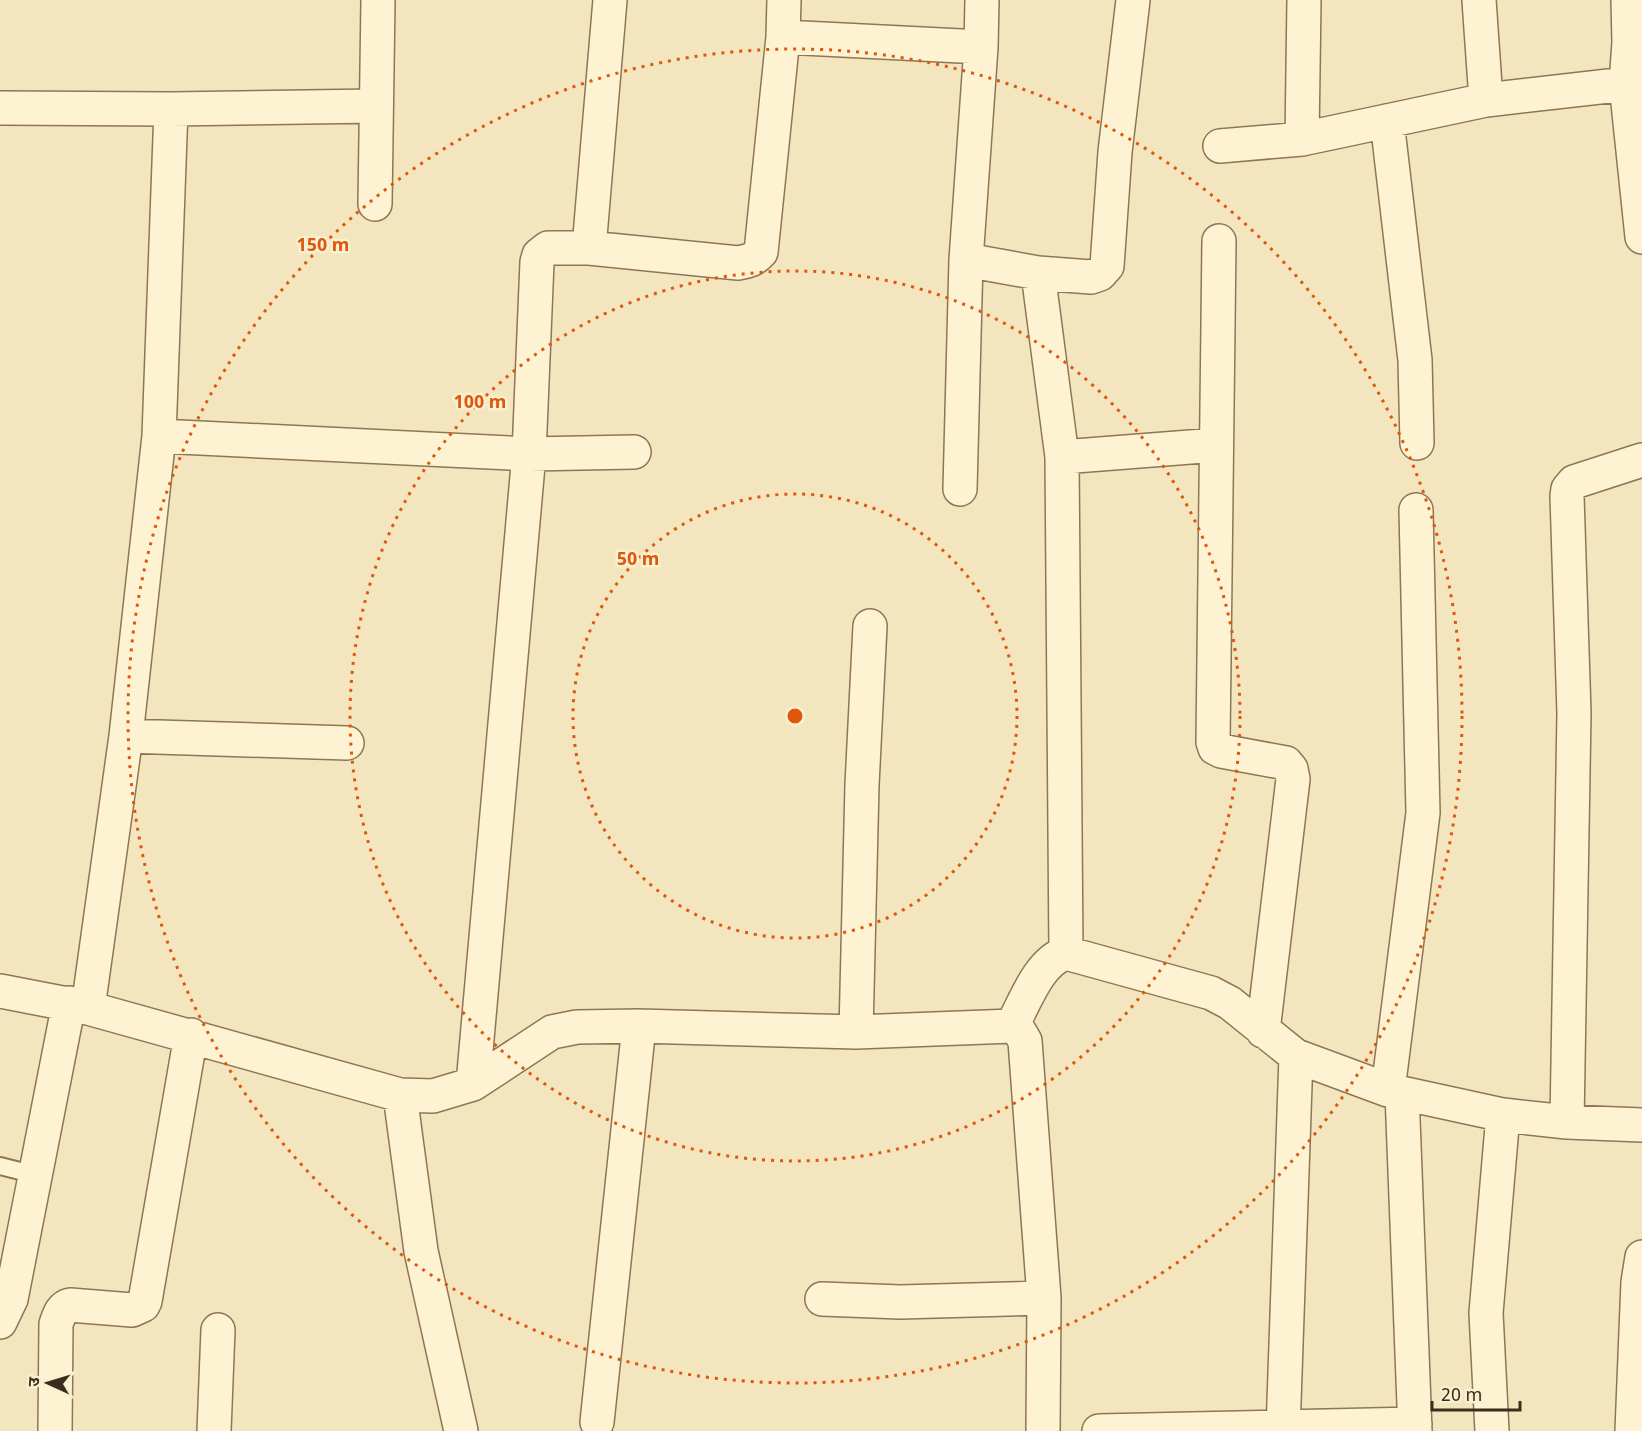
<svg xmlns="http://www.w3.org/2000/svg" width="1642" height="1431" font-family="Georgia,'Noto Sans Devanagari',serif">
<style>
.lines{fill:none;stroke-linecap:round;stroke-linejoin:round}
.lane-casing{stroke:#8e7655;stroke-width:20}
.street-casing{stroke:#8e7655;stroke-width:36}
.lane{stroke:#fdf3d3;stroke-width:16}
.street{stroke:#fdf3d3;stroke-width:33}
.ring{fill:none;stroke:#df570d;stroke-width:3;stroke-dasharray:3 6}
.centre{fill:#df570d;stroke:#f9f0cf;stroke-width:3}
.ring-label{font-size:18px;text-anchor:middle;font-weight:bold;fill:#df570d;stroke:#f9f0cf;stroke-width:5;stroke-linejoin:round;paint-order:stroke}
</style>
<rect width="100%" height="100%" fill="#f3e6be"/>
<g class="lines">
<g class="lane-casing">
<path id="lane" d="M0 1166 36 1175"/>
</g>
<g class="street-casing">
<path id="street" d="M1479 0 1486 100
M1628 0 1629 42 1626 84 1642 237
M783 37 981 47
M0 108 171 109 376 106
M1387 121 1415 360 1417 443
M1302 139 1304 0
M1220 146 1302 139 1486 100 1626 84
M375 204 378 0
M1219 241 1213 742 1215 748 1221 751 1286 763 1291 769 1293 779 1263 1031
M589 248 610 0
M966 260 1038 273 1091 277 1100 274 1107 266 1115 152 1133 0
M1038 273 1062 457 1066 953
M159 436 529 454 634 452
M1062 457 1216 445
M960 489 966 260 981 47 982 0
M126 736 347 743
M0 991 88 1008 400 1095 433 1096 473 1084 552 1032 577 1027 639 1026 856 1032 1012 1026 1018 1029 1025 1041 1044 1298 1043 1431
M88 1008 126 736 159 436 171 109
M1012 1026C1025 1002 1039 961 1066 953L1211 993 1230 1003 1296 1056 1388 1090 1503 1115 1567 1122 1642 1125
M856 1032 862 785 870 626
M473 1084 529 454 537 262 539 255 548 248H589L738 263C748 261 754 260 761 252L783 37 784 0
M1388 1090 1423 813 1416 510
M1402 1093 1415 1431
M400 1095 421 1251 461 1431
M1567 1122 1574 713 1567 496 1568 489 1574 482 1642 460
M822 1299 900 1302 1044 1298
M0 1322 11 1299 69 1003
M597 1422 639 1026
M55 1431 56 1324C59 1316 61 1307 70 1305L132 1310 143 1305 145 1301 191 1035
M214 1431 218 1330
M1099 1431 1415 1424
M1283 1431 1296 1056
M1492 1431 1486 1313 1503 1115
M1632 1431 1638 1282 1642 1257"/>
</g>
<use href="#lane" class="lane"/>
<use href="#street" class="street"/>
</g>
<g class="ring">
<circle cx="795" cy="716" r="222"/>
<circle cx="795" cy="716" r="445"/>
<circle cx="795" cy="716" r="667"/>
</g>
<circle cx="795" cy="716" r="9" class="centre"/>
<g class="ring-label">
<text x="323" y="251">150 m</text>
<text x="480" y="408">100 m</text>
<text x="638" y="565">50 m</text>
</g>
<g transform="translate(48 1383) rotate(274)" stroke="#f9f0cf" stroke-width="4.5" paint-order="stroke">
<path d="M0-4.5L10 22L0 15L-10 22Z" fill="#3b2d1b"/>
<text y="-9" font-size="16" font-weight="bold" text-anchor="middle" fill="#3b2d1b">उ</text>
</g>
<path d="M1432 1401v9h88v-9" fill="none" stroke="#3b2d1b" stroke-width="3"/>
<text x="1441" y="1401" font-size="18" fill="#3b2d1b" stroke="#f9f0cf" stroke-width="4.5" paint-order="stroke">20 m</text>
</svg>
